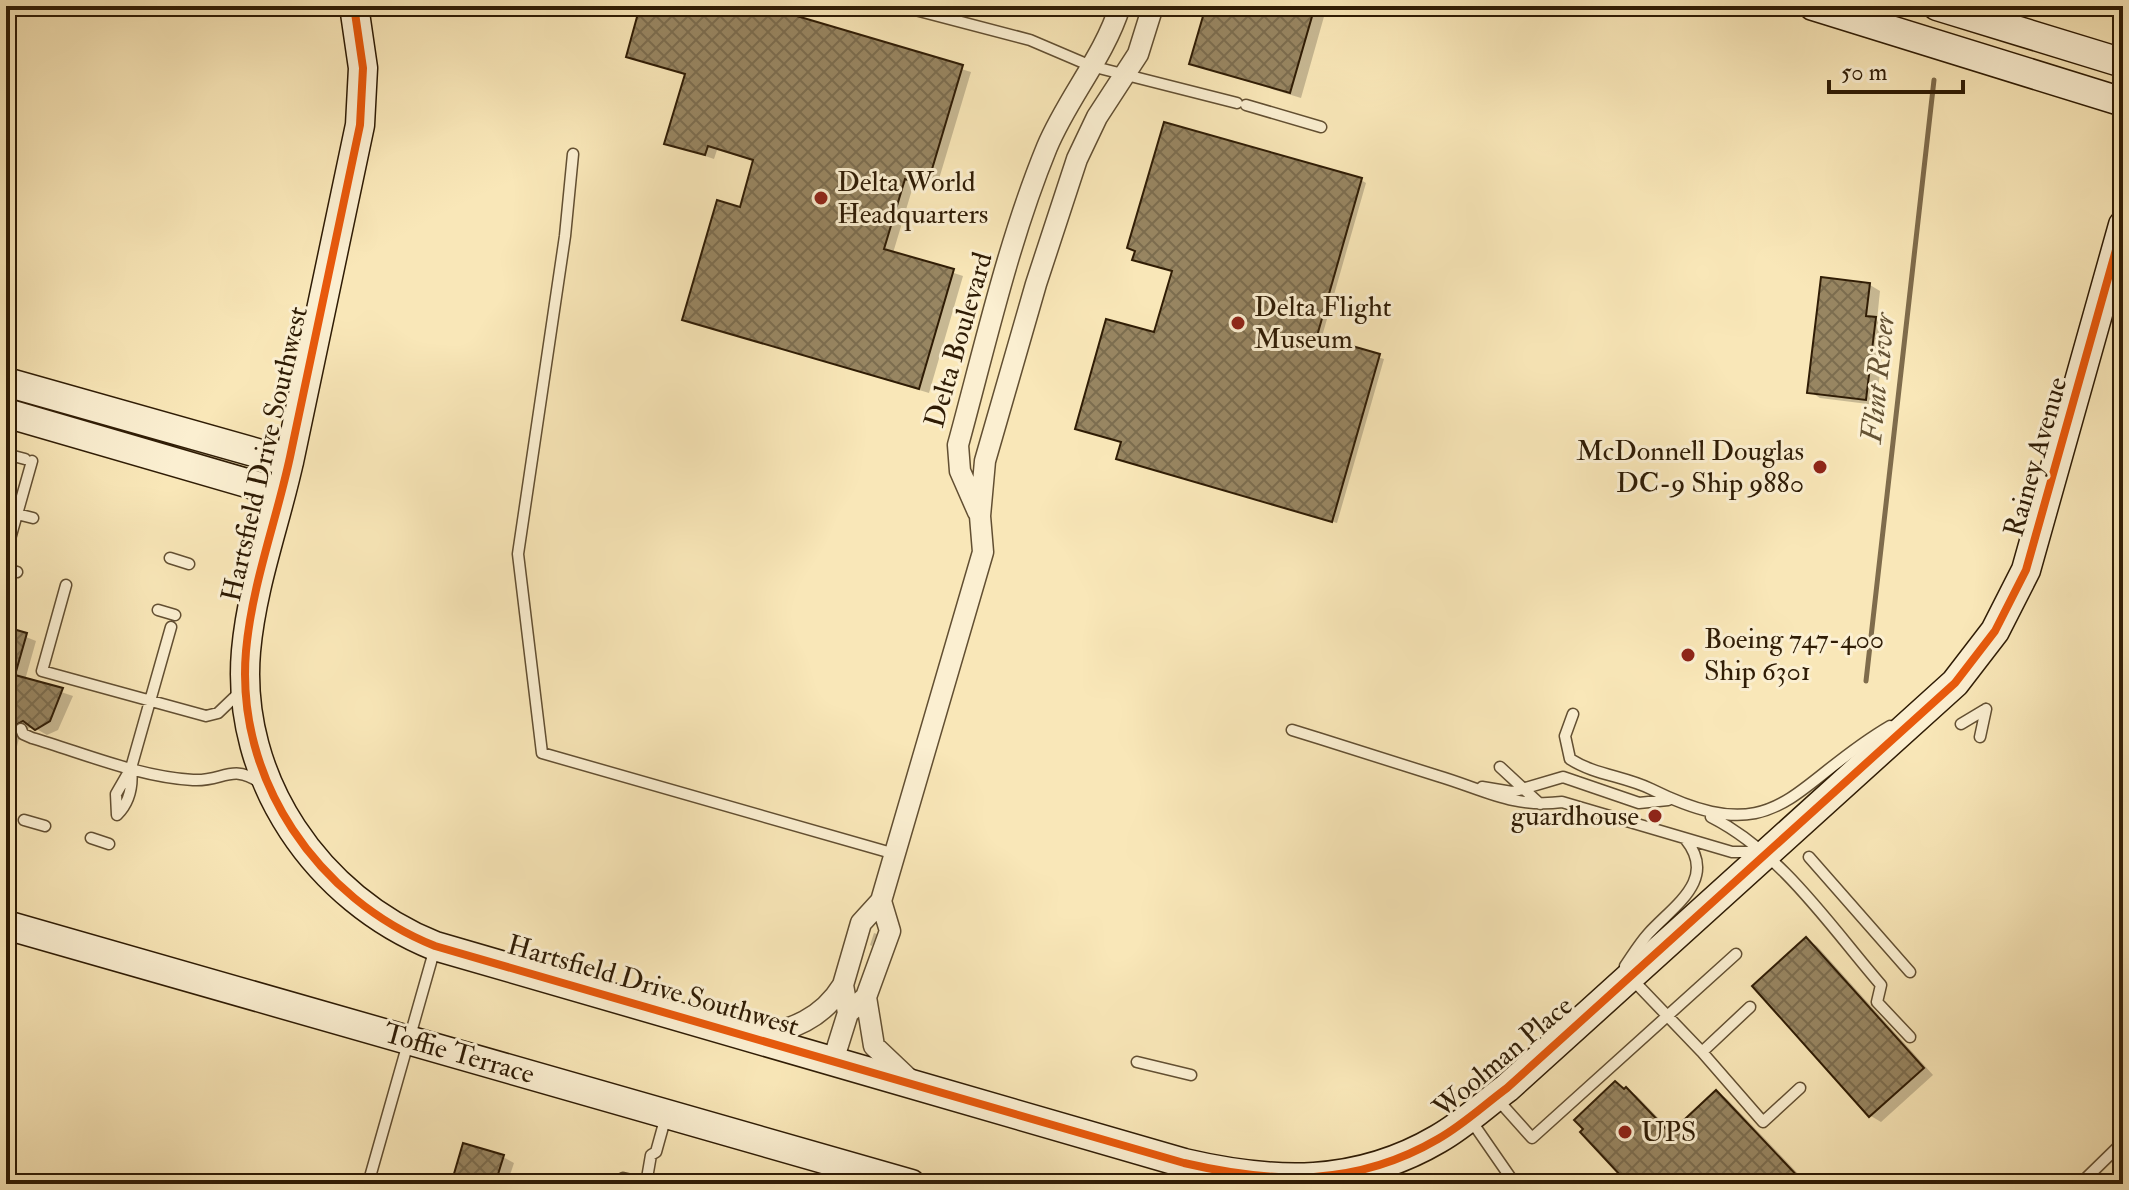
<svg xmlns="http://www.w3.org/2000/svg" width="2129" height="1190" font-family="'IM FELL Double Pica',serif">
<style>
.shadow{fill:#0003}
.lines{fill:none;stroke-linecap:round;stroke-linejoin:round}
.stream{stroke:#7f6c4c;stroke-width:5}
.building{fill:url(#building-cross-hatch);stroke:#2f1c05;stroke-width:2}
.lane-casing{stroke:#624f32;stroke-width:13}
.street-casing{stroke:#624f32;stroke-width:23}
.secondary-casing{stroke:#2f1c05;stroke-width:31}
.lane{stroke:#fbefd1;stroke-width:10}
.street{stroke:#fbefd1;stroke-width:20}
.secondary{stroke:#fbefd1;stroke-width:28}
.cycleway-casing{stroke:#fbefd1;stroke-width:13}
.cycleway{stroke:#e8590c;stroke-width:8}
.poi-dot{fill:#8f2418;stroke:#fbefd1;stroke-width:3}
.labels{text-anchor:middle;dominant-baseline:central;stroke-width:6;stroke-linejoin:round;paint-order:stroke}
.poi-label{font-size:28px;fill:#2f1c05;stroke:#fbefd1;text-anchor:start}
.street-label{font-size:28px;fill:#2f1c05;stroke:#fbefd1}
.water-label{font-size:30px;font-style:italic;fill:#645234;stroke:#fbefd1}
</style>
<defs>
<pattern id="building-cross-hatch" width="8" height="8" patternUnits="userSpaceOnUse" patternTransform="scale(2)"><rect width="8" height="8" fill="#988662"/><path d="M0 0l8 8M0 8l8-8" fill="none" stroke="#7c6d4f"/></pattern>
</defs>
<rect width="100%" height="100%" fill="#f9e7b8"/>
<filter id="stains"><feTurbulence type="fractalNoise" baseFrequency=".0025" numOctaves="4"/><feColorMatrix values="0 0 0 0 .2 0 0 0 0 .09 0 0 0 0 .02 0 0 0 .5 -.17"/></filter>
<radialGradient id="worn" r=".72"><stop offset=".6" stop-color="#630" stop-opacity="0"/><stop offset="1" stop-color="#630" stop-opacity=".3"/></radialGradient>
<path class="shadow" d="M642 6H756L971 72 936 189 914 183 893 253 963 276 929 393 685 319 741 210 755 161 717 150 714 159 667 143 686 75 628 56Z
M1208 6H1327L1301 98 1191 64Z
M1361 180 1366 183 1321 340 1384 359 1337 523 1123 461 1174 272 1139 262Z
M1870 285 1880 291 1877 320 1886 325 1876 405 1820 398 1809 391Z
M6 629 36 641 25 680 73 696 58 730 47 735 33 727 21 731 6 789Z
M874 933 877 934 872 946 870 945Z
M1806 939 1817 946 1933 1075 1881 1122 1871 1116Z
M1616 1083 1637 1096 1673 1133 1716 1092 1727 1099 1808 1184H1615L1624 1176Z
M503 1157 514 1163 507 1184H453Z
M154 1176 182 1184H152Z"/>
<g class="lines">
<path class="stream" d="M1866 681 1934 80"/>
</g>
<path class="building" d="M640 6H763L963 65 927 186 905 179 884 249 954 269 919 389 682 320 717 200 740 207 753 160 708 146 705 155 664 144 685 74 626 57Z
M1206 6H1315L1290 93 1189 64Z
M1164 122 1362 178 1317 336 1380 354 1332 522 1116 459 1121 442 1075 429 1106 319 1154 332 1172 271 1132 260 1135 251 1127 248Z
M1821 277 1870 283 1866 316 1876 317 1866 400 1807 393Z
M6 627 27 633 15 675 63 688 50 721 35 730 23 721 14 726 6 724Z
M1806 937 1924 1068 1869 1117 1752 986Z
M1615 1081 1624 1089 1626 1087 1670 1133 1716 1090 1805 1184H1612L1621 1176 1580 1132 1583 1129 1574 1120Z
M463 1143 504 1155 495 1184H451Z"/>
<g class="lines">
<g class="lane-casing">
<path id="lane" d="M900 6 1030 40 1091 66 1237 103
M1246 105 1321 127
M573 154 565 236 518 554 542 753 895 854
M6 454 25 459
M17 514 33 518
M6 553 32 461
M170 558 189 564
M6 569 17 572
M66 585 42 671 206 716 218 713 241 691
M158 610 175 615
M1573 714 1565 736 1570 759C1595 775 1624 776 1651 789 1780 853 1789 785 1890 726
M1961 724 1986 709
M21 729 23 734 32 738C83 753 139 777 193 780 223 782 232 762 262 784
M1292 730C1341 745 1390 761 1438 776 1485 790 1512 808 1562 802L1732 852H1760
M1980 737 1986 709
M1500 767 1540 804
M1482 787 1512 792 1563 777 1639 803 1668 800
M117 815 116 794 131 768 171 627
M117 815C130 802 133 785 131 768
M1711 817C1782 853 1830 926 1881 985L1877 1002 1910 1037
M24 820 45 826
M91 838 109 844
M1809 857 1910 972
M1625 966C1632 956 1639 944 1648 934 1673 906 1718 880 1686 840
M1631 978 1702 1052 1750 1007
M1702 1052 1763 1122 1800 1088
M1137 1062 1191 1075
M1498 1100 1532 1138 1736 954
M1470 1119 1515 1184
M368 1184 435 948
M616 1184 623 1178 649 1184
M646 1184 651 1155 656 1152 666 1116
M2080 1184 2123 1142"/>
</g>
<g class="street-casing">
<path id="street" d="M978 512 960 471 958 445C985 346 1008 242 1047 147 1068 97 1104 57 1120 6
M866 997 874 1046 912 1082
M848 1013 866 997 890 931 881 901
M754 1037C792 1030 822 1019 843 985
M833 1061 848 1013 843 985 861 923 881 901 983 552 980 516 985 461 1036 284 1077 159 1097 117 1138 54 1153 6"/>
</g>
<g class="secondary-casing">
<path id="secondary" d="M354 6 363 68 360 125C336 235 313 346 290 457 276 522 252 584 246 651 235 780 318 899 435 946L1184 1163C1274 1184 1356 1187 1438 1139 1463 1125 1484 1105 1507 1088L1955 683 1995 631 2026 570 2123 225
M1813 6 2123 102
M1937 6 2123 63
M6 382 289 462
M6 413 281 493
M6 925 911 1184"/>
</g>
<use href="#lane" class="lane"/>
<use href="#street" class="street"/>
<use href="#secondary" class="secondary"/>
<g class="cycleway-casing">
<path id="cycleway" d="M354 6 363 68 360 125C336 235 313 346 290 457 276 522 252 584 246 651 235 780 318 899 435 946L1184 1163C1274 1184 1356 1187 1438 1139 1463 1125 1484 1105 1507 1088L1955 683 1995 631 2026 570 2123 225"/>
</g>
<use href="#cycleway" class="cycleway"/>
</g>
<g class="poi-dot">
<circle cx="821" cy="198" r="8"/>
<circle cx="1238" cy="323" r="8"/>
<circle cx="1820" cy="467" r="8"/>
<circle cx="1688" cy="655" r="8"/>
<circle cx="1655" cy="816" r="8"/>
<circle cx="1625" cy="1132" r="8"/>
</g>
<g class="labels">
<g class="poi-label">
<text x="837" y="182">Delta World<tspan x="837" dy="32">Headquarters</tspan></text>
<text x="1254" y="307">Delta Flight<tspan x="1254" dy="32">Museum</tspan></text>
<text x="1804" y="451" text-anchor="end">McDonnell Douglas<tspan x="1804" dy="32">DC-9 Ship 9880</tspan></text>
<text x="1704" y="639">Boeing 747-400<tspan x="1704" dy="32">Ship 6301</tspan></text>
<text x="1639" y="816" text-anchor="end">guardhouse</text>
<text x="1641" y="1132">UPS</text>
</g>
<g class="street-label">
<text transform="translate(959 340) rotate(-74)">Delta Boulevard</text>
<text transform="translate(265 454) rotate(-77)">Hartsfield Drive Southwest</text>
<text transform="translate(2036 457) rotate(-74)">Rainey Avenue</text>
<text transform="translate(653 986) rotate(16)">Hartsfield Drive Southwest</text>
<text transform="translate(459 1054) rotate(16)">Toffie Terrace</text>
<text transform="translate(1503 1057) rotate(-40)">Woolman Place</text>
</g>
<g class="water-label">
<text transform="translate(1878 378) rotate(-84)">Flint River</text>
</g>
</g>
<rect width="2129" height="1190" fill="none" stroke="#f9e7b8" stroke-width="32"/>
<rect x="8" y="8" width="2113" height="1174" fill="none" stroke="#2f1c05" stroke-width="4"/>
<rect x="16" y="16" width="2097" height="1158" fill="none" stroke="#2f1c05" stroke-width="2"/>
<path d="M1829 80v12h134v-12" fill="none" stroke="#2f1c05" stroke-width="4"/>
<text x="1841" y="80" font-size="24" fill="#2f1c05" stroke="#fbefd1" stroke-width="6" paint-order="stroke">50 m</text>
<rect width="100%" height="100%" filter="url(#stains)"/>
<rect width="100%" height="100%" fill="url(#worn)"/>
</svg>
